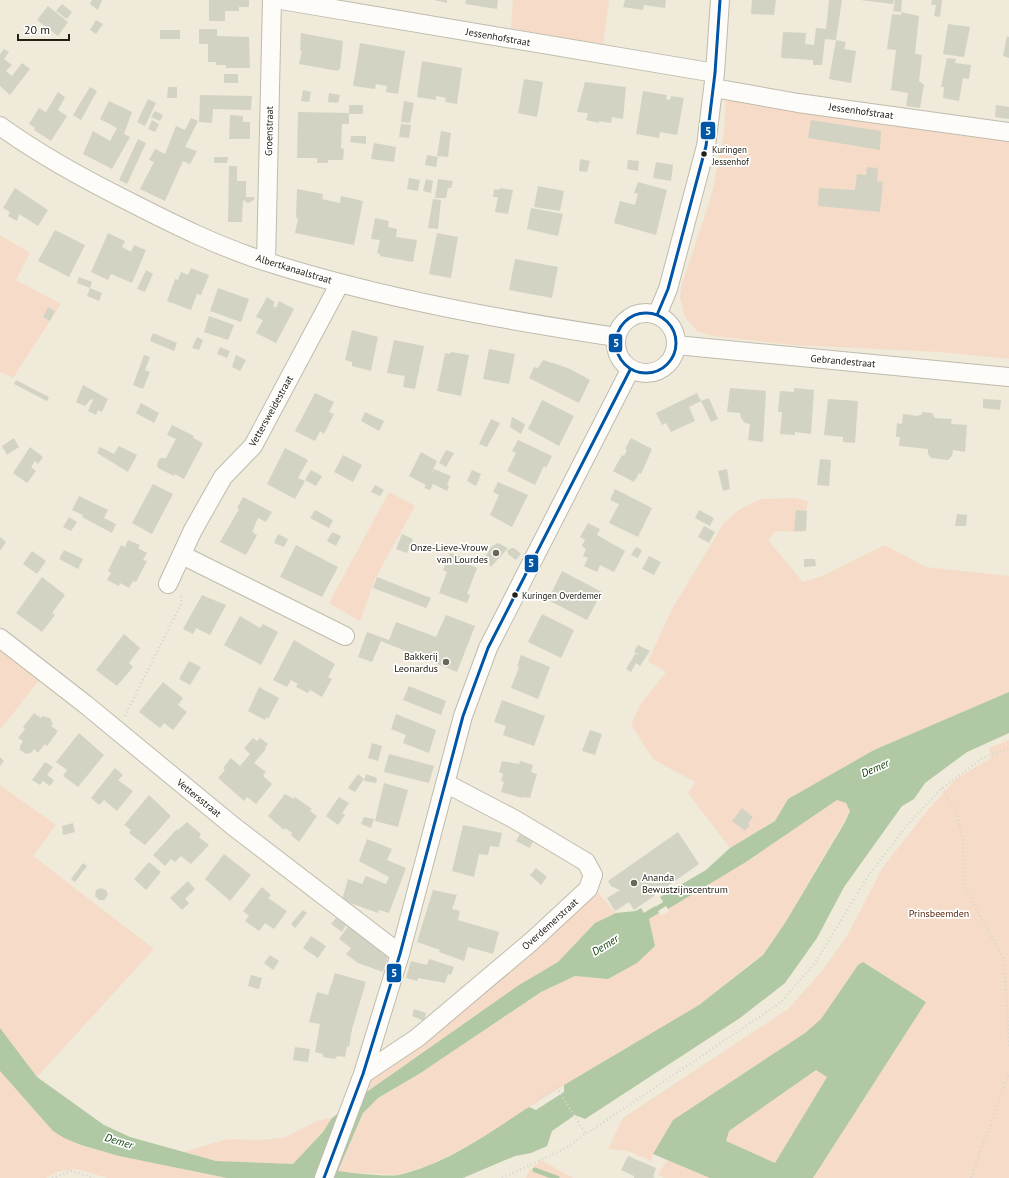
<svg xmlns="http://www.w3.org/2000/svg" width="1009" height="1178" font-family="'PT Sans',sans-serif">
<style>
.green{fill:#f6dcc8}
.water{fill:#b0c8a4;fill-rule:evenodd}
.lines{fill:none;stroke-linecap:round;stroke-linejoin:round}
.stream{stroke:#b0c8a4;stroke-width:5}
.building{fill:#d3d3c4}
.minor-casing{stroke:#bfbbae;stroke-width:20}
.path{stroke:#d6d5d0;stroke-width:2.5;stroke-dasharray:1 3;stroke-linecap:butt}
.minor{stroke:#fdfcf9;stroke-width:18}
.bus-1-casing{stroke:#fff;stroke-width:6}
.bus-1{stroke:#0056a4;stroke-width:3}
.bus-dot{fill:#232014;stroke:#fff;stroke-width:1.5}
.poi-dot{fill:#6a6759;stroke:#fff;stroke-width:1.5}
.labels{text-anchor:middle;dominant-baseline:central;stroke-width:3.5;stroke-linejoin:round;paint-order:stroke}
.bus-label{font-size:9px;fill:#232014;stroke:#fff;text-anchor:start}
.street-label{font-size:10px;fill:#232014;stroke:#fff}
.poi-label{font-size:10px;fill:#232014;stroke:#fff;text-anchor:end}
.park-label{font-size:10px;fill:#501f04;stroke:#fff}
.water-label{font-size:11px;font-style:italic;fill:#0b3e02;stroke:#fff}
.line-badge{stroke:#fff;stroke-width:1.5}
.badge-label{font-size:11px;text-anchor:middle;font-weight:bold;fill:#fff}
</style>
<rect width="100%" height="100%" fill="#efead9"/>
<path class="green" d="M513 0H609L603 45 511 28Z
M726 100 1009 139V359L939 352 792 345 713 336 697 331 685 317 680 297 682 284 711 197 724 133Z
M0 235 30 253 16 280 61 304 13 378 0 372Z
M389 492 415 506 375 579 360 621 329 603Z
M794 498 808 501 802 532 776 531 768 540 803 582 822 576 885 545 926 567 1009 576V692L874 750 788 799 775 821 730 848 688 793 695 782 654 760 631 725 640 705 666 672 648 661 672 609 724 523 740 509 761 499Z
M0 644 41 678 0 730Z
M1009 740V1178H813L926 1002 863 962 858 965 821 1019 805 1033 673 1120 653 1154 651 1161 628 1151 608 1149 623 1118 788 1009 822 971 847 936 883 867 928 810 957 778 991 758 989 748Z
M0 785 56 825 33 856 154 949 37 1077 0 1028Z
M837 800 846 803 850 811 785 923 763 954 699 1005 564 1085 474 1143 430 1165 398 1175 338 1172 363 1113 378 1098 419 1074 541 992 575 976 608 979 655 946 649 919 659 913 662 916 669 911 668 909 746 862Z
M596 890 616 913 595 923 558 962 519 985 368 1091 371 1076Z
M816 1070 827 1077 776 1164 726 1141 729 1131Z
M0 1071 53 1131 64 1138 81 1145 119 1156 227 1178H107L76 1169 56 1172 46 1178H0Z
M332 1118 323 1132 293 1164 216 1161 183 1152 228 1139 261 1140 286 1137 317 1121Z
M541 1160 573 1178H526L529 1171Z
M667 1160 710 1178H664L658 1175Z"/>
<path class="water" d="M1009 692V733L967 752 925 783 914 799 902 806 844 887 817 938 785 983 740 1018 585 1119 575 1115 552 1131 547 1146 531 1153 515 1156 463 1178H227L119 1156 81 1145 64 1138 53 1131 0 1071V1028L37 1077 104 1125 130 1137 216 1161 293 1164 323 1132 332 1118 368 1091 519 985 558 962 595 923 616 913 636 911 641 908 644 913 655 906 659 913 649 919 655 946 637 963 608 979 575 976 541 992 419 1074 378 1098 363 1113 338 1171C351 1173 388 1177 399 1175 447 1164 489 1133 529 1107L536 1110 564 1092V1085L699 1005 763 955 785 923 845 822 850 811 846 803 837 800 746 862 668 909 660 897 706 870 730 848 775 821 788 799 874 750Z
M863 962 926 1002 813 1178H710L653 1154 673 1120 805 1033 821 1019 858 965ZM816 1070 827 1077 775 1163 726 1141 729 1131Z"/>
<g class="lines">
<path class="stream" d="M652 912 669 901
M535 1170 557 1178"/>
</g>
<path class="building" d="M92 0H102L98 10 90 4Z
M209 0H249V7H239V11H225V21H209Z
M434 0H447V3Z
M466 0H498L497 9 465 4Z
M625 0H666L665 8 644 5 643 10 623 7Z
M752 0H776L774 15 751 14Z
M829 0H842L836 40 846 42 844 49 856 51 851 83 829 79 836 40 825 39 822 65H813V60L781 58 783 32 806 33 805 44 814 45 816 28 826 29Z
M860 0H894L893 4Z
M895 0H902L901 12 893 11Z
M932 0H942L940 17 934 16 936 5H931Z
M62 4 72 12 67 19 56 11Z
M48 6 68 22 58 36 37 20Z
M901 12 919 16 915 54 922 55 919 81 924 85 920 108 906 106 908 93 891 90 896 50 887 49 892 14 901 15Z
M96 20 103 24 96 34 90 30Z
M948 24 970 27 964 57 943 54Z
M199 29H217V36L249 37 250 68H226V65H216V62H208V44H199Z
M160 30H180V39H160Z
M301 33 343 41 340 69H339L338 71 299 64 302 51H300Z
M1007 36 1009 37V58L1003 56Z
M360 43 405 51 398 94 386 92 387 86 376 84 375 89 353 86Z
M4 49 9 52 4 59 12 65 6 71 12 76 22 63 30 69 10 95 0 86V54Z
M947 58 956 59 955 63 971 65 969 79 963 78 959 101 943 98 944 87H941Z
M422 61 462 68 457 104 445 102 446 98 436 96V100L417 97Z
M224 74H238V83H224Z
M524 79 543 82 537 117 518 113Z
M585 82 626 87 623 119 612 117 611 123 599 121V123L586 120 588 113 577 112Z
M90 87 97 91 81 120 73 115Z
M168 87H177V98H167Z
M303 90 311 92 309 102 301 101Z
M643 91 667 95 666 99 670 100 671 96 684 98 677 135 660 132 659 138 636 134Z
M58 92 65 97 58 110 67 116 51 141 34 130 35 128 29 124 39 108 46 112Z
M329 93 340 95 338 103 328 102Z
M200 95 252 96 251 110 213 109 212 123 199 122Z
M148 99 156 103 145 126 137 122Z
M109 101 132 112 124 134 130 137 112 169 83 154 93 131 110 141 117 128 100 119Z
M404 101 414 103 410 123 401 122Z
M349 105H363V114H349Z
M996 105 1009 107V119L995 117Z
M155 111 163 115 160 121 151 117Z
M298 112 349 113V124H342L341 148 344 149 343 160H328V163H317V158H297Z
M230 115 243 116V122H250V139H229Z
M191 118 198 121 185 147 197 151 190 164 183 161 165 201 140 189 154 162 149 160 155 149 165 154 176 126 185 130Z
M152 120 159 124 155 132 148 129Z
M811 120 881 131 880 150 808 138Z
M401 124 411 125 409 138 399 137Z
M441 131 451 133 448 157 437 156Z
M351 136H366V144L350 142Z
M138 139 146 143 127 184 119 180Z
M374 143 396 147 394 162 371 159Z
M427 155 438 157 436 167 425 165Z
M214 157H228L227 163H214Z
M580 159 590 161 587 172 579 171Z
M628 160 639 161 638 171 627 169Z
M656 162 673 165 671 181 653 178Z
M229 166H237V181H246V197H254V200L248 203 243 200 242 222H228Z
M867 167 878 168 877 181 883 182 880 212 818 206 819 188 855 190 857 174 866 175Z
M409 178 420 180 418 191 407 189Z
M426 179 433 181 431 193 423 191Z
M438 179 453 181 451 188H448L446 198H435Z
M638 182 667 190 656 235 614 223 620 201 635 205 638 194 634 193Z
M538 186 564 191 560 211 534 207Z
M15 188 48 210 38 226 19 214 17 221 8 216 10 212 3 208Z
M500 188 513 190 508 214 495 212 498 197H493L494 189 499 190Z
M297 189 323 194 322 199 340 203 341 196 363 201 354 245 295 233 298 219 296 217Z
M433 199 441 200 438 229 428 228Z
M531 208 563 214 558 236 527 229Z
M375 218 389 221 388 227 397 229 396 237 417 240 413 262 380 256V254L377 253 380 240 371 239Z
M55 230 85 245 69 277 38 261Z
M108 233 125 241 122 247 131 252 134 245 146 250 132 283 111 274 108 280 91 272Z
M437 233 458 237 451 278 429 274Z
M515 259 558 267 552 298 509 290Z
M191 268 209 275 201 295 197 294 191 310 167 301 175 279 178 280 181 272 188 275Z
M146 270 153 274 145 292 137 289Z
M79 277 92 282 90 288 77 283Z
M90 288 102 293 99 301 87 296Z
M218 288 249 299 241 322 210 311Z
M267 297 275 302 273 306 276 308 279 301 294 309 276 343 256 333 263 320 256 317Z
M48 307 55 311 50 321 43 317Z
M209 316 234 325 228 340 204 332Z
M352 330 378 337 371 371 352 366V362L345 360Z
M153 333 177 343 174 351 150 341Z
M197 337 203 340 199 350 192 348Z
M394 340 424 346 415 389 403 387 405 376 387 373Z
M220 347 230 351 227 358 217 354Z
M489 349 515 354 509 384 483 379Z
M451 352 469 355 461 396 437 391 445 353 450 354Z
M144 355 150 357 145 370 150 372 143 389 133 385Z
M236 355 246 360 240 371 232 367Z
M543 360 568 368 590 380 579 403 529 378 534 367 538 368Z
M16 380 49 397 47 401 14 384Z
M83 385 108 399 102 412 98 410 96 415 88 411 93 400 91 399 85 406 76 402Z
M730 388 766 391 763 442 748 440 750 424 745 423 741 418 740 413 727 412Z
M794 388 814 390 811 434 795 432V435L780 434 782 412H778L780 391 794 392Z
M315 393 334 402 329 412 334 414 324 434 320 431 315 441 295 431Z
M697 393 701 401 689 407 695 421 671 432 666 423 662 425 656 413Z
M709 398 718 419 711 422 701 401Z
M828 399 858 401 855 443 843 442V437L824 435Z
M983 399 1001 400 1000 410 983 408Z
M542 400 574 416 559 446 528 429Z
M141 403 159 413 154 423 136 413Z
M365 412 384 421 379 431 361 421Z
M922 412 932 413 935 418 952 419 951 424 967 425 965 452 953 450 952 456 948 460 931 458 928 454V449L899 446 900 437H896L897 423 902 424 903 414 918 416 922 414Z
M512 417 525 424 521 434 510 427Z
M491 419 500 423 487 447 479 444Z
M172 425 194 436 193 438 203 443 184 479 175 474 174 476 158 468 157 464 160 458H166L176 439 167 435Z
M14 438 19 447 7 455 2 446Z
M631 438 652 449 641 474 639 473 634 482 613 471 622 455 624 456 627 450 625 449Z
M518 440 552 456 546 468 544 466 535 485 507 471 516 453 512 451Z
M119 446 137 455 128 472 97 453 100 447 114 454Z
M30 447 43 457 38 464 35 461 31 467 36 471 27 483 13 473Z
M285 448 308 460 298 478 305 481 295 499 267 484Z
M446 450 454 453 446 467 439 463Z
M421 452 437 461 431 474 434 469 451 476 447 484 449 486 447 491 433 484 430 490 424 488 426 485 409 476Z
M343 455 362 465 353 482 334 472Z
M820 459 831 460 829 486 817 485Z
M727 469 730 489 723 491 718 471Z
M311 470 322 476 316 486 305 480Z
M472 470 481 474 476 486 467 481Z
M498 482 528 495 512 527 490 515 499 495 493 492Z
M153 484 173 494 152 534 132 523Z
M375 485 384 490 380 496 371 492Z
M615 489 652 508 638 537 609 523 619 504 610 500Z
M79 496 108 510 104 518 116 524 112 533 82 517 83 515 72 510Z
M243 497 272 512 266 522 258 518 252 532 257 535 246 555 220 542 239 509 237 508Z
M315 510 333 520 329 528 310 518Z
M699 510 714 518 710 526 695 518Z
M796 510 807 511 806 531H794Z
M957 514 967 515 966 526H955Z
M69 517 77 522 71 531 63 527Z
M588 523 600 529 597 535 625 551 614 572 600 565 597 572 584 566 588 558 583 556 586 549 582 546 585 540 580 537Z
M704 526 715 532 709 543 698 537Z
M332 532 341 536 336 546 327 541Z
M278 534 288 539 284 547 274 543Z
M402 534 413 539 407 553 396 549Z
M0 537 6 542 0 551Z
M128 540 140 545 138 548 147 553 143 560 147 561 136 582 133 581 129 588 120 583 119 586 107 580 111 573 108 571 121 545 125 547Z
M498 543 508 548 491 567 485 557 491 547Z
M296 545 338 567 322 597 280 577Z
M636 547 642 550 638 558 631 555Z
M511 548H514L521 554 516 560 509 555 507 551Z
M64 550 83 559 78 569 59 559Z
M32 551 46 561 37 574 23 564Z
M450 553 463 557 461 561 477 568 467 594 470 595 467 603 439 593 447 572 443 570Z
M649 556 661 562 654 575 642 569Z
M804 559H815L816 566 804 567Z
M562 571 602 592 587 620 548 600Z
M42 577 65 595 52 613 55 615 42 632 16 613Z
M377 577 431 598 426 608 373 588Z
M202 595 226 605 210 635 196 628 193 634 183 629Z
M542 614 574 630 561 658 528 642Z
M446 615 475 626 457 672 381 641 372 662 358 657 367 632 389 640 396 622 436 637Z
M240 616 260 628 263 624 278 632 261 665 224 645Z
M124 634 140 648 129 663 133 667 117 686 96 670Z
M294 640 335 664 328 677 332 679 322 697 310 690 308 693 296 687 298 684 291 680 287 687 273 680Z
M638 645 650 651 640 666 636 663 631 672 626 669 635 654 640 655 634 652Z
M521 655 550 667 538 699 511 688 519 667 517 666Z
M189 661 201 667 190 685 179 679Z
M163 682 183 698 178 705 187 712 173 730 164 723 160 728 139 712Z
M409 686 446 701 441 715 403 700Z
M259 687 279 698 268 719 266 717 265 720 248 711Z
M502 700 545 716 534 746 503 735 506 726 494 722Z
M34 713 41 718 42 716 50 718 53 724 51 726 58 731 47 746 45 744 38 753 34 749 31 753 26 754 20 750V746L23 741 18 738 25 729 23 727Z
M396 714 436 730 429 753 403 743 406 735 391 729Z
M590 730 602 734 595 755 582 751Z
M79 733 104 755 78 787 63 776 67 770 56 762Z
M253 738 257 741 260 738 268 744 265 748 266 749 254 763 266 772 263 776 272 784 256 804 247 797 244 801 218 778 225 770 223 768 231 758 240 766 250 754 244 748Z
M372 743 382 746 378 761 368 758Z
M389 754 434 766 429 783 384 772Z
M0 757 4 761 0 766Z
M502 761 519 764 520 761 533 765 531 772 537 774 530 798 523 797 522 798 501 792 504 782 501 781 503 774 499 772Z
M45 762 53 767 47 775 54 780 50 786 43 781 40 785 32 780Z
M115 768 123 775 118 780 133 791 117 811 104 800 99 805 91 798Z
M358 774 364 779 355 792 348 788Z
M366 774 377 778 376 783 364 781Z
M384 783 408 790 398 827 375 821Z
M285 794 294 799 295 797 302 802 312 809 310 811 317 816 299 842 291 835 292 833 285 828 284 830 268 816Z
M149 795 171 816 145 845 129 833 131 830 124 825Z
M339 797 349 803 342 813 345 815 338 825 326 816Z
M742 808 753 817 748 824 750 825 745 831 732 821Z
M364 817 374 819 371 828 361 824Z
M187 822 201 834 199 837 209 845 191 864 181 856 175 862 171 859 165 866 153 855 177 829 178 830Z
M73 823 75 832 63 835 62 826Z
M463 825 502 833 499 847 490 846 488 855 479 854 474 877 452 871Z
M678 832 699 864 634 910 629 902 615 911 607 898 620 890 611 886 608 881Z
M520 834 533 841 530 848 516 841Z
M367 839 392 849 387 860 406 868 389 913 379 910 378 913 342 900 348 879 362 884 366 876 386 884 389 877 359 861Z
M224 854 251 875 230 901 205 879Z
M149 862 161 872 146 890 134 879Z
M83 863 87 866 75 882 71 879Z
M536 868 547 877 541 885 530 875Z
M188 881 195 889 185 899 189 903 182 910 170 898Z
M262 887 271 895 268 898 287 911 274 929 265 923 259 931 245 921 249 916 243 911Z
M101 888 106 890 108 895 104 900H99L95 896 96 890Z
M433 890 457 895 452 909 460 911 458 920 499 932 493 954 468 947 464 961 439 952 440 950 417 942Z
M303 910 307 913 295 928 291 924Z
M336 918 346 925 342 932 331 924Z
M349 925 389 953 383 972 358 963 346 954 351 948 339 939Z
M311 936 326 946 318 958 303 948Z
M270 955 279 961 273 970 264 963Z
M429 959 454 967 451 975 448 974 445 983 418 978 417 981 406 978 411 961 427 965Z
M335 973 366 982 352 1029 349 1047 347 1046 345 1057 337 1056 336 1058 334 1059 323 1057V1054L315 1052 320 1024 309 1022 317 992 328 995Z
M251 975 262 978 259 989 248 986Z
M414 1009 426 1013 424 1021 412 1016Z
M295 1047 310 1049 308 1062 293 1060Z
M628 1156 656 1168 653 1177 655 1178H634V1176L621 1170Z"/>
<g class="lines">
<g class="minor-casing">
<path id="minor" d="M281 0 715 73
M714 88 798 103 1009 132
M0 126C40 155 84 179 128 201 173 224 219 247 267 262 380 298 498 319 616 337
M266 262 272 0
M616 343a30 30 0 1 1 60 0a30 30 0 1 1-60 0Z
M657 315 668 289 706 146 715 73 720 0
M676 345 1009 377
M182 555 345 636
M168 584 193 530 223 477 253 446 340 283
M0 638 85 704 233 826 400 954
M363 1074 417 1038 532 941 588 889 593 875 586 862 514 819 447 784
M324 1178 363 1074 400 954 463 716 488 648 630 370"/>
</g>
<path class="path" d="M125 716 181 604V595
M942 788 957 814 963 840 964 887 1004 959 1009 1047
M539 1098 557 1088 585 1133
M52 1178 71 1171 94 1178
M502 1178 564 1149 780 1003 815 963 868 876 907 825 942 788 981 759 1009 748
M971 1178 1009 1073"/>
<use href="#minor" class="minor"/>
<g class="bus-1-casing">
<path id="bus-1" d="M616 343a30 30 0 1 1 60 0a30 30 0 1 1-60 0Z
M657 315 668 289 706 146 715 73 720 0
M324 1178 363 1074 400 954 463 716 488 648 630 370"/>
</g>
<use href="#bus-1" class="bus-1"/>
</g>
<g class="bus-dot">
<circle cx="704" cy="154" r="3.5"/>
<circle cx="515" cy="595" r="3.5"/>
</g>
<g class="poi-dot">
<circle cx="496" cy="553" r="4"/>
<circle cx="446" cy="662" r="4"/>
<circle cx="634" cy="883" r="4"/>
</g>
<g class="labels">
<g class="bus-label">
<text x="712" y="149">Kuringen<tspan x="712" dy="12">Jessenhof</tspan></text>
<text x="522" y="595">Kuringen Overdemer</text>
</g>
<g class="street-label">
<text transform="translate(498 37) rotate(10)">Jessenhofstraat</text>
<text transform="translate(861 111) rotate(8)">Jessenhofstraat</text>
<text transform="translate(269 131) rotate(-89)">Groenstraat</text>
<text transform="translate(294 269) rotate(17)">Albertkanaalstraat</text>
<text transform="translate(843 361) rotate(5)">Gebrandestraat</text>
<text transform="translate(271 411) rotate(-61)">Vettersweidestraat</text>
<text transform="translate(199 798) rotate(39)">Vettersstraat</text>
<text transform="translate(550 924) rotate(-42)">Overdemerstraat</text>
</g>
<g class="poi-label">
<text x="488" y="547">Onze-Lieve-Vrouw<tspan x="488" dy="12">van Lourdes</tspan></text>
<text x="438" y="656">Bakkerij<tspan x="438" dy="12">Leonardus</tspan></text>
<text x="642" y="877" text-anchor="start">Ananda<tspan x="642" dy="12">Bewustzijnscentrum</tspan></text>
</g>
<g class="park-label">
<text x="939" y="913">Prinsbeemden</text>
</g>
<g class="water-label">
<text transform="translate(875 768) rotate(-24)">Demer</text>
<text transform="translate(605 945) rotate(-32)">Demer</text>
<text transform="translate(119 1141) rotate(17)">Demer</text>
</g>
</g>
<g class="line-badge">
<rect x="700" y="121" width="16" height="19" rx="4" fill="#0056a4"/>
<rect x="608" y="333" width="15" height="20" rx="4" fill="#0056a4"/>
<rect x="524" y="554" width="15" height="19" rx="4" fill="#0056a4"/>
<rect x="386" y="963" width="16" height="20" rx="4" fill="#0056a4"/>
</g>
<g class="badge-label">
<text x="708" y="135">5</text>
<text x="616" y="347">5</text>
<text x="531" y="567">5</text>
<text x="394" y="977">5</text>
</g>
<path d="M18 34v6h51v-6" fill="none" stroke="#232014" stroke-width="2"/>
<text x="24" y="34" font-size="12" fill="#232014" stroke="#ffffff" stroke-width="3" paint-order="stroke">20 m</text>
</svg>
